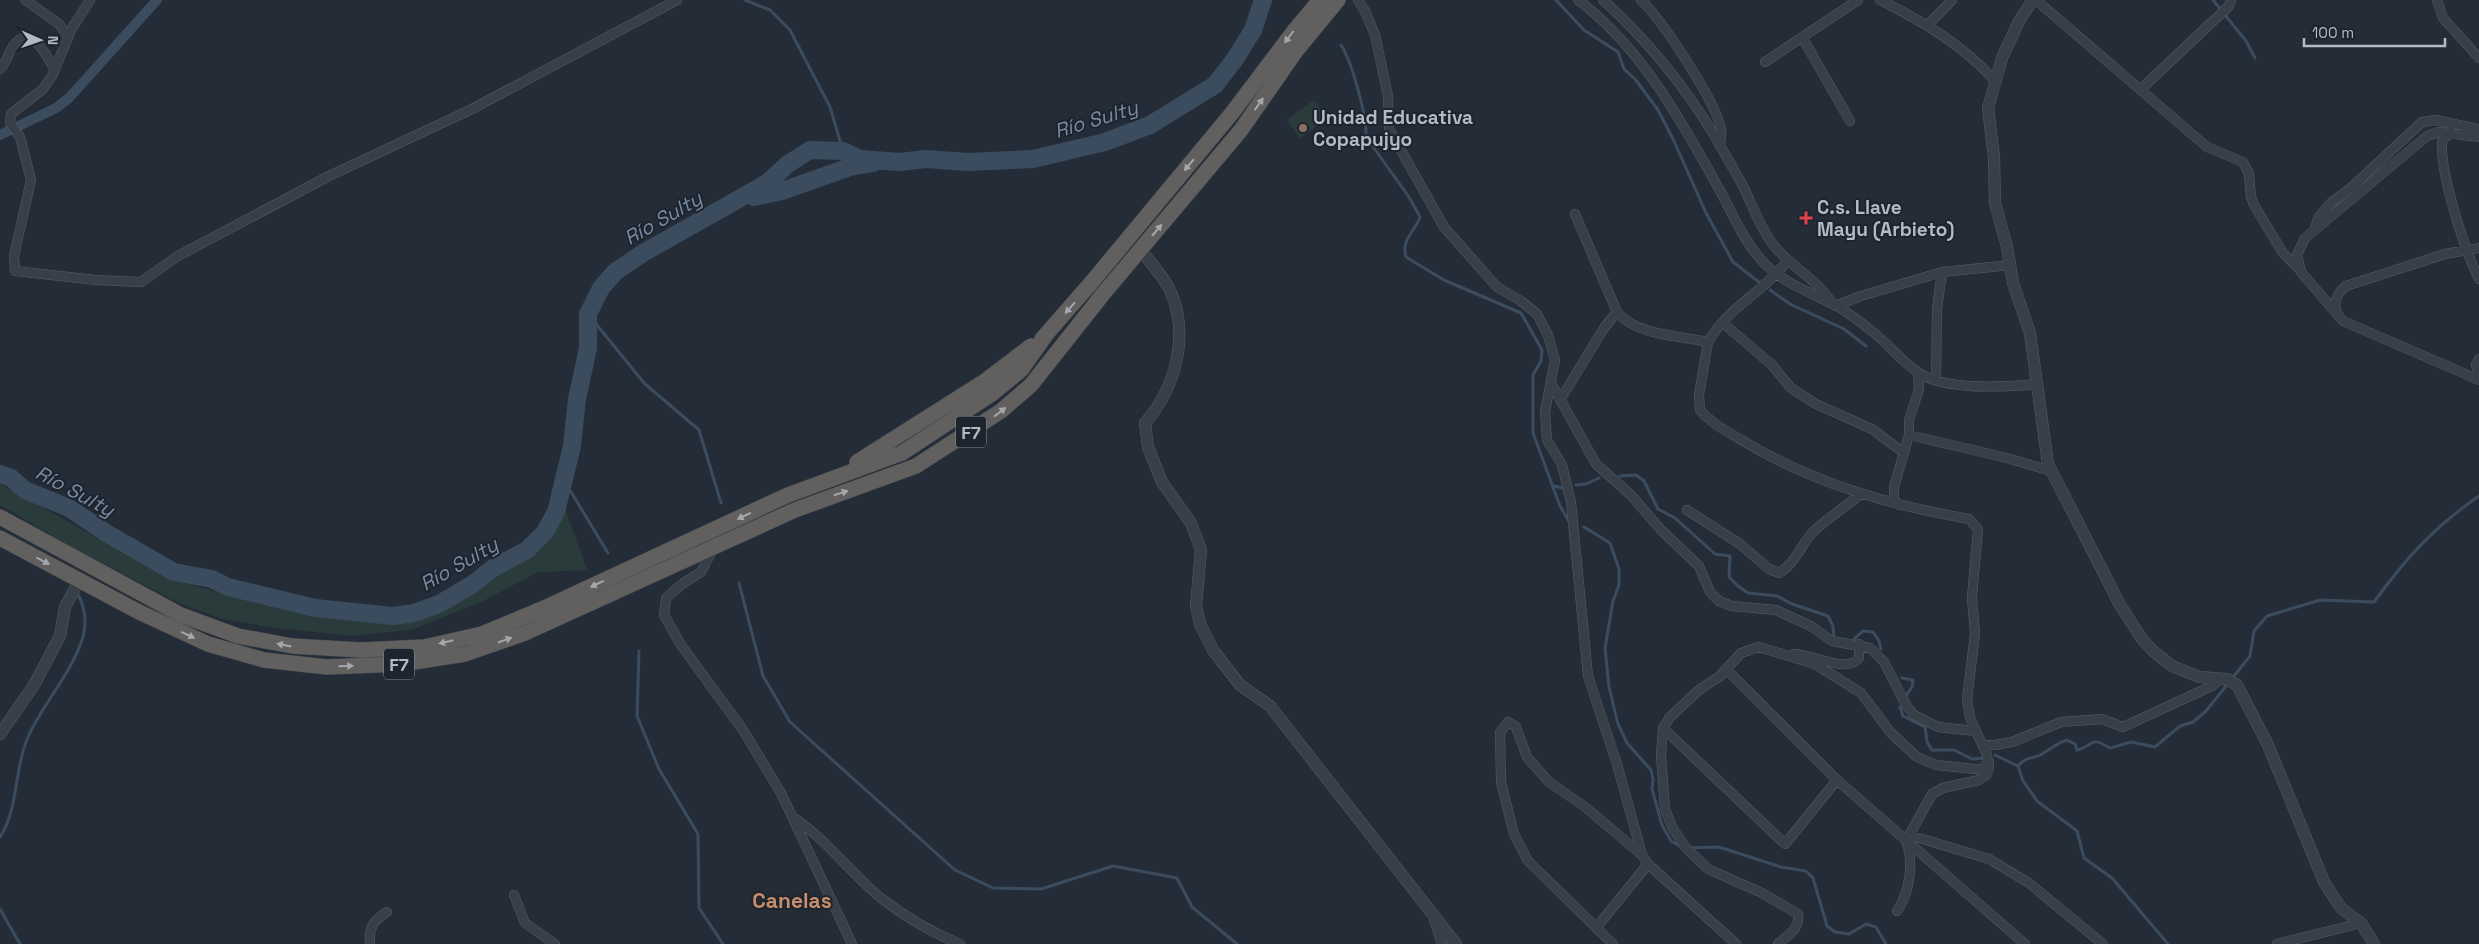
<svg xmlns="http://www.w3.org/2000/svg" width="2479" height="944" font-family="'Space Grotesk',sans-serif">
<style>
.green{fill:#293b3a}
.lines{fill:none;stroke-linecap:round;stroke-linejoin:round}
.stream{stroke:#3b4c5f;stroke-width:3}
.canal{stroke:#3b4c5f;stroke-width:10}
.river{stroke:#3b4c5f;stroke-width:18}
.minor-casing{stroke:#565d66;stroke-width:10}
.tertiary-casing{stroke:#565d66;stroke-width:12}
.trunk-casing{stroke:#434a53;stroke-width:16}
.minor{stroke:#373f48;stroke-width:9}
.tertiary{stroke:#373f48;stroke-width:11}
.trunk{stroke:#62605e;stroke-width:15}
.oneway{fill:#a3a8b0}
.education-dot{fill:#8d6e63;stroke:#1d242d;stroke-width:2}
.health-dot{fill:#e0444e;stroke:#1d242d;stroke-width:2}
.labels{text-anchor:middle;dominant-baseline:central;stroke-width:4;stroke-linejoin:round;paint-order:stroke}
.shield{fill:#1d242d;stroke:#868d97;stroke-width:1}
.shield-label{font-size:18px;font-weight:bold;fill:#b3bac4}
.poi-label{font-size:19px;font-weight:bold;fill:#b3bac4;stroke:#1d242d;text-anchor:start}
.water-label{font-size:20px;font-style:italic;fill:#768ca4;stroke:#1d242d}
.quarter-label{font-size:21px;font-weight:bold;fill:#c78e6b;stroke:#1d242d}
</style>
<rect width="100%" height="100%" fill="#242d37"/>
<path class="green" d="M1314 100 1327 118 1300 139 1287 120Z
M0 484 174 580 263 605 388 624 428 617 480 589 507 568 540 550 565 508 587 570 539 572 485 600 412 630 352 636 275 628 219 618 181 604 70 546 0 505Z"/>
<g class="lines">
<path class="stream" d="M745 0 770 10 790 30 830 107 843 151
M1556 0 1584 30 1618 52 1624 69 1635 79 1658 110 1674 141 1706 213 1733 262 1759 282
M2213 0 2246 41 2255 58
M1341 45C1352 62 1367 116 1366 137L1409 197 1420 217C1414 233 1401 239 1406 257L1444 280 1521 313 1542 350 1541 361 1533 375V433L1560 506 1570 523
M1770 290 1790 304 1844 329 1866 346
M588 314 644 383 699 430 721 503
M1620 476 1636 475 1644 481 1658 509 1675 518 1715 554 1730 556 1729 577 1738 586 1748 593 1777 596 1792 604 1828 616 1833 626 1834 638
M565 482 608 553
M1576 485 1586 484 1599 478
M1554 486 1563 488
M1584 527 1610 543 1619 569V585L1613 601 1605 648 1609 687 1618 724 1627 743 1651 770 1653 779 1652 789 1662 825 1671 841 1682 847
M739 583 763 676 790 722 955 870 993 888 1041 889 1113 866 1177 878 1192 907 1237 944
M1854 639 1863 631 1873 632 1879 641 1881 649
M639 651 637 716 659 769 698 834 699 908 723 944
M1902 678 1913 680 1912 687 1905 697
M1900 707 1903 716 1925 727 1927 742 1932 750H1954L1972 759 1983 758
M1995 755 2018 766C2028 755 2032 760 2042 754 2051 749 2057 743 2067 740L2075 744 2077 750C2095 746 2089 735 2110 748L2131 742 2155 747 2180 726 2193 722 2206 711 2250 656 2254 631 2267 616 2320 600 2374 602C2407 557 2433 528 2479 496
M2018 766 2023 781 2037 801 2077 831 2084 858 2112 878 2168 944
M0 837C19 808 14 768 28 737 43 703 72 673 83 637 87 622 85 609 79 596
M1688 848 1719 847 1781 867 1806 871 1813 878 1827 926 1835 932 1849 934 1866 924 1876 927 1886 944
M0 909 20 944"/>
<path class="canal" d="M0 135 56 108 69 98 157 0"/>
<path class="river" d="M754 197 782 191 850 167 873 163
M0 474 11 478 25 490 69 508 108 534 174 572 212 579 228 587 315 608 393 616 414 613 439 604 473 584 493 568 527 550 545 532 556 512 572 446 577 399 588 348V314L601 288 615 272 643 253 767 183 788 164 810 150 843 151 860 159 899 162 926 159 968 162 1033 159 1105 142 1150 125 1215 85 1235 59 1253 30 1263 0"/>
<g class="minor-casing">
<path id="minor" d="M25 0 59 24 68 37
M90 0 71 30 52 76 43 89 11 114 10 123 20 137 31 180 14 256 15 271 96 280 141 282 178 256 329 176 470 110 677 0
M1358 0 1365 11 1375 35 1388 96 1389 129 1444 227 1497 287 1521 301 1537 314 1548 335 1555 360 1545 412 1547 440 1562 465 1571 502 1588 676 1617 764 1642 855
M1578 0C1640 46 1681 120 1718 187 1732 212 1744 243 1765 264 1786 285 1815 294 1840 308 1850 314 1859 321 1868 328 1886 341 1900 361 1919 373 1946 391 2006 387 2038 384
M1603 0C1646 39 1684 85 1714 135 1723 151 1733 168 1742 184 1752 204 1758 223 1771 242 1784 260 1802 270 1818 286 1824 292 1829 299 1835 306L1861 296 1942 272 2011 265
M1641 0C1661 19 1718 104 1721 130 1722 135 1720 141 1720 145
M1880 0C1922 21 1963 45 1994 80
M2036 0 2207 147 2243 162 2249 174 2251 197 2254 205 2283 253 2300 270
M2437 0 2443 18 2479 58
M1927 26 1952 0
M1802 37 1850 121
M1765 62 1858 0
M0 69C7 63 8 52 14 45 31 23 48 57 55 70
M2141 89 2229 6 2231 0
M2451 132 2442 141C2440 174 2464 248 2479 279
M2479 137 2439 132 2427 136 2305 238 2297 255 2301 272 2343 321 2479 380
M1575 214 1617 312C1635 335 1680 336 1708 342
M2315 229 2318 218 2331 203 2352 187 2422 122 2435 120 2479 129
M1788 260C1765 291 1727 308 1708 342L1699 395 1700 410C1712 424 1728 432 1743 441 1813 483 1889 505 1969 519L1978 529 1972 597 1975 634 1967 699 1970 718 1987 755 1989 768 1987 774 1979 780 1943 788 1932 794 1906 841C1914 862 1910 892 1897 911
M2337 313C2333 301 2337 293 2346 286L2445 254 2479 248
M1723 323 1772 365 1791 388 1816 404 1872 429 1904 453
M2479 359 2476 365 2479 376
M1936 380 1937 309 1942 272
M1551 383 1596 464 1631 495 1661 530 1699 566 1710 592 1719 601 1732 606 1776 610 1811 626 1832 641 1870 648 1884 662 1906 705 1914 715 1938 727 1975 731
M1560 400 1604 328 1617 312
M1909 435 2007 458 2051 471
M1899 505 1894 500V487L1909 435V420L1919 389 1918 373
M1687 510 1740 544 1769 569 1779 573C1795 564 1801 544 1814 531 1828 518 1846 506 1861 494
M713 549 701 572 682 584 666 598 664 615 681 645 743 730 781 793 852 944
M1794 654C1812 654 1848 674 1859 658V644
M1726 669 1837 780 2025 944
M1663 728 1785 844 1837 780
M1982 745H1995L2012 742 2061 722 2102 719 2123 727 2212 686 2223 678
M794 818C827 840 850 872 881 898 905 917 931 932 960 944
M1909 835 1989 859 2029 883 2103 944
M514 895 525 923 555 944
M1434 920 1442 944
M1596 928 1648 864
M370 944C368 928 374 920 387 912
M1613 944 1528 861 1514 834 1501 782 1500 732 1508 722 1516 727 1527 757 1549 782 1584 806 1642 855 1648 864 1736 944
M1778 944C1787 936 1801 928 1798 914L1762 893 1708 869 1686 848 1673 829 1665 809 1661 755 1663 728 1670 717 1700 689 1719 677 1741 653 1759 647 1815 664 1861 693 1891 733 1917 757 1936 765 1975 769H1982L1989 762
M2277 944 2361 923"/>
</g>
<g class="tertiary-casing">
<path id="tertiary" d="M2033 0 2019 21 2002 58 1988 108 1994 157 1995 203 2007 247 2013 283 2030 333 2048 464 2120 605 2142 639 2153 651 2172 666 2199 677 2227 679 2237 685 2268 745 2324 882 2341 908 2361 923 2374 944
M1140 249C1150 262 1163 276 1170 290 1190 335 1176 387 1145 423L1148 447 1162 482 1191 523 1201 550 1196 606 1200 624 1213 650 1240 685 1270 706 1456 944
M0 734 34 685 60 636 65 607 79 581"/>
</g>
<g class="trunk-casing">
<path id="trunk" d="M1042 339 1091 283 1232 113 1294 31 1320 0
M857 462 985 381 1031 346
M0 517 181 615 238 636 292 646 361 650 424 647 482 634 542 609 788 495 902 453 993 393 1021 370 1048 332
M0 538 139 612 208 644 264 660 327 667 401 664 465 654 525 633 795 510 916 466 1001 411 1031 385 1103 294 1241 130 1296 51 1338 0"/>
</g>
<use href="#minor" class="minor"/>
<use href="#tertiary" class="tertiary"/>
<use href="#trunk" class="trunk"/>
</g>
<defs><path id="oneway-solid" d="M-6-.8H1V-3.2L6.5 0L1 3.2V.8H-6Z" transform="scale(1.25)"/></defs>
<g class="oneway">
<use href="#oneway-solid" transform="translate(1289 37) rotate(127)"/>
<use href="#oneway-solid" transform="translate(1259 104) rotate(-55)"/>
<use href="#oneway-solid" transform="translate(1189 165) rotate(130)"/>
<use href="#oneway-solid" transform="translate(1157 230) rotate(-50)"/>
<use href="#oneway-solid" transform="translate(1070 308) rotate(132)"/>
<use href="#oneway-solid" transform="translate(1000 412) rotate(-38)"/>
<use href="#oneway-solid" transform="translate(841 493) rotate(-17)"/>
<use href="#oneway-solid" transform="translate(744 516) rotate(155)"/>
<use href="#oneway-solid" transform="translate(43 561) rotate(28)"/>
<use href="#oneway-solid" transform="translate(597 584) rotate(155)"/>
<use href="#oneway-solid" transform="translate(188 635) rotate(25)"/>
<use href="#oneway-solid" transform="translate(505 640) rotate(-19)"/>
<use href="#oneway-solid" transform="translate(446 642) rotate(167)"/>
<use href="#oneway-solid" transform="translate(284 645) rotate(-169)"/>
<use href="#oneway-solid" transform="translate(346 666) rotate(-2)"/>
</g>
<circle class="education-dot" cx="1303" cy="128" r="5"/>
<path class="health-dot" d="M1803.5 210.5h5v5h5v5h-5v5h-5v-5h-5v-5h5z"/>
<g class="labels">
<g class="shield">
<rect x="956" y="416.5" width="30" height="31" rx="4"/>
<rect x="384" y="648.5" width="30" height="31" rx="4"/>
</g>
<g class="shield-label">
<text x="971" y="432">F7</text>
<text x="399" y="664">F7</text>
</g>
<g class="poi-label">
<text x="1313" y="117">Unidad Educativa<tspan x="1313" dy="22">Copapujyo</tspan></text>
<text x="1817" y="207">C.s. Llave<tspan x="1817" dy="22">Mayu (Arbieto)</tspan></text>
</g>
<g class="water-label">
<text transform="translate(1096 119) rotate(-17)">Río Sulty</text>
<text transform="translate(663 218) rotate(-30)">Río Sulty</text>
<text transform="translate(75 491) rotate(28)">Río Sulty</text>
<text transform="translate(459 564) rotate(-30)">Río Sulty</text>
</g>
<g class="quarter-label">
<text x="792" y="900">Canelas</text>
</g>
</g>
<g transform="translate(40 40) rotate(92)" stroke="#1d242d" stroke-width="4" paint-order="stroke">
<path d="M0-4L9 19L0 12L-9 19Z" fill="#b3bac4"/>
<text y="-8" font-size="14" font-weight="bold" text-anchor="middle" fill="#b3bac4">N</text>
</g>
<path d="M2304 38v8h141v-8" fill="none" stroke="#b3bac4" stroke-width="2.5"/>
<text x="2312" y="38" font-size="15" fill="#b3bac4" stroke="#1d242d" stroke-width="4" paint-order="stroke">100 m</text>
</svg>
